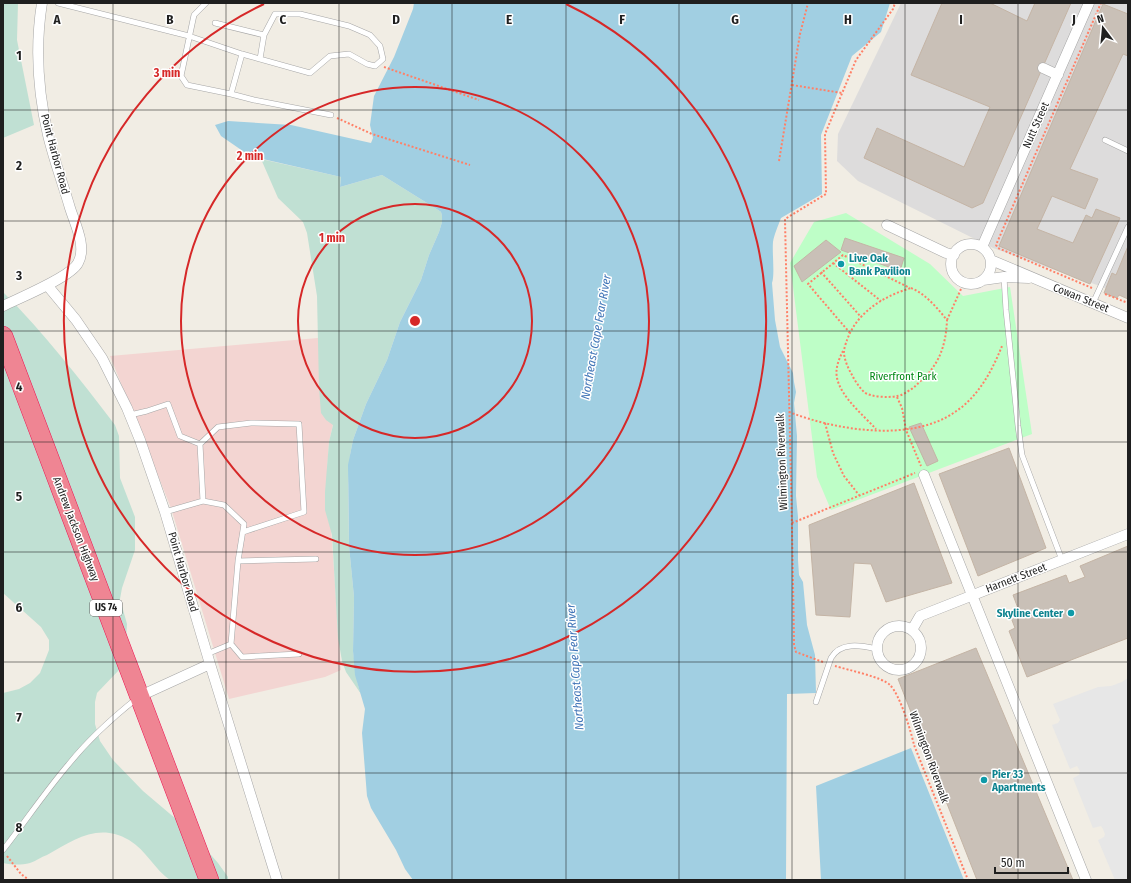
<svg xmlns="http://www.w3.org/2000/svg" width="1131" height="883" font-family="'Fira Sans Condensed',sans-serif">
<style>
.residential{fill:#dddcdc}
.commercial{fill:#f3d5d2}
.wetland{fill:#c0e0d3}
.park{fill:#befec7}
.parking{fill:#e7e7e7}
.water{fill:#a1cfe2}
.building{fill:#c9c0b7;stroke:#c4b4a5}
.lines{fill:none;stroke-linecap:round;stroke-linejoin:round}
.lane-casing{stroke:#a6a6a6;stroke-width:6}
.street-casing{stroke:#a6a6a6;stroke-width:11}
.highway-casing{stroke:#eb1552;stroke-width:20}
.path{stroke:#ff8067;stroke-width:2;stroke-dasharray:2 2;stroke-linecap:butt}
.lane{stroke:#fff;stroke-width:5}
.street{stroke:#fff;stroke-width:10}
.highway{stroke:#ef8593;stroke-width:19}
.grid{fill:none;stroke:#1f1f1f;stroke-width:1;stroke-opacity:0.55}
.ring{fill:none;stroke:#d62828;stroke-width:2}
.culture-dot{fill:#0f9aa8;stroke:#fff;stroke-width:1.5}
.labels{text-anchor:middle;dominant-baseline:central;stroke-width:3;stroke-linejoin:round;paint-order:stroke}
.shield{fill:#fff;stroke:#626262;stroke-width:1}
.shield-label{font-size:10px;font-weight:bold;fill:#1f1f1f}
.street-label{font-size:11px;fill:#1f1f1f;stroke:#fff}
.culture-label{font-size:11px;font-weight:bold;fill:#0d838f;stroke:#fff;text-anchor:start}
.park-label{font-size:11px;fill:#028815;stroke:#fff}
.water-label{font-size:12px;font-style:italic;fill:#4276b8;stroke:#fff}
.grid-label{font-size:13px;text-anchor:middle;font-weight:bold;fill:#1f1f1f;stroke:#fff;stroke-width:3;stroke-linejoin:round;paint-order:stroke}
.centre{fill:#d62828;stroke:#fff;stroke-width:2}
.ring-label{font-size:12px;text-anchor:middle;font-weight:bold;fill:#d62828;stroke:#fff;stroke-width:3;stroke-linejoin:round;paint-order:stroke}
</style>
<rect width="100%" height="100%" fill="#f1ede4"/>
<path class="residential" d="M901 3H1128V296L993 248 858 181 837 161 838 134Z"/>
<path class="commercial" d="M318 338 336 411 329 442 327 471 341 670 325 677 229 699 171 508 110 356Z"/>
<path class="wetland" d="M3 3H18L17 40 34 125 3 138Z
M261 159 341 177 340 187 382 175 435 208 441 212 442 216V222L439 232 429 255 421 280 400 322 387 360 366 404 353 440 350 455 348 483 349 546 354 597 353 652 358 685 361 694 346 672 342 661 338 638 332 535 325 510V492L329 442 333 425 326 420 321 413 319 388 317 296 307 233 303 222 278 198Z
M3 292C44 333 80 379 115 425L119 436 120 478 135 517V550L122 588 120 599 127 624 125 656 119 670 97 693 95 702V724L100 741 113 760 143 791 189 830 218 863 228 877V880H170C155 870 146 850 129 840 98 822 74 840 47 855 41 857 36 861 30 863 21 865 13 865 3 863V693L19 689 30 683 40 673 49 650V640L41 627 3 593Z"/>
<path class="park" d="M846 213 930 264 963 296 1010 287 1032 434 831 510 817 477 790 263 814 222Z"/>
<path class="parking" d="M1128 678V880H1115L1098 840 1104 837 1105 834 1103 829 1101 826 1093 828 1073 778 1079 775 1080 771 1077 766 1070 769 1052 725 1058 723 1060 720 1053 704 1098 687 1111 686 1122 682Z"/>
<path class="water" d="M414 3H890L881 32 852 56 821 135 822 194 781 218C778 226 774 235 773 242 772 253 775 275 772 283L775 320 780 347 793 373 794 382 796 392 794 403 797 436 796 496 798 517V560L799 575 803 582 807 625 815 655 816 693 787 694 786 880H413L405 869 396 850 371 808 367 796 362 733 365 709 355 675 353 651 354 597 349 546 348 465 353 440 366 404 387 360 400 322 421 280 429 255 439 232 442 222V216L441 212 435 208 382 175 340 187 341 177 250 156 221 136 215 125 228 121 291 125 371 143 373 138 370 125 374 96 394 57 413 9Z
M911 748 964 880H821L816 786Z"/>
<path class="building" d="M942 3H990L1027 21 1035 3H1071L983 203 972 208 864 158 877 128 964 167 990 107 911 75Z
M1103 4 1128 14V56L1123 54 1070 169 1098 179 1085 209 1052 196 1037 229 1073 243 1086 215 1092 218 1096 209 1120 218 1090 284 999 246Z
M845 238 904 258 900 271 841 250Z
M826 240 841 252 802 282 794 266Z
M1128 246V299L1119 295 1117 298 1104 293 1112 273 1116 275Z
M921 423 938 461 927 466 909 427Z
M1009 448 1046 548 978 576 939 474Z
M914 483 952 583 886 602 871 564 854 563 850 617 816 615 809 525Z
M1128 546V638L1027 677 1009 631 1015 628 1010 615 1019 611 1013 595 1066 575 1069 583 1085 577 1080 566Z
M976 648 1073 880H977L898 679Z"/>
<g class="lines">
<g class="lane-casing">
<path id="lane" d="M58 3 189 36 242 54 310 73 330 56 349 54 367 64 375 66 383 59 380 46 370 35 349 26 300 14H275L264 35 260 59
M206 3 194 15 181 76 187 85 231 94
M215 23 264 35
M242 54 231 94 254 100 331 115
M1105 140 1128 151
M1004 277 1006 310 1018 426 1022 455 1062 560
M1093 303 1128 227
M130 415 147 411 168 404 180 436 200 444 203 501 224 505 244 524 238 561
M200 444 218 427 251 423 299 424 304 512 243 532
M165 512 203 501
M231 644 238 561 316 559
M207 654 231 644 242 657 299 654
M816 702 831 658C840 642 860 645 876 649
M3 850C25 822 45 792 68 765 88 740 111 719 136 699"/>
</g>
<g class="street-casing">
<path id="street" d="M1043 68 1058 75
M887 225 946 253 954 255
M951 264a20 20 0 1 1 40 0a20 20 0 1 1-40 0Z
M982 247 1089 3
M991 260 1128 318
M983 280 1004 277 1029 278
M47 285 76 320 102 358 127 408 140 440 165 512 210 664 277 880
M3 306C19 298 71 277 78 263 87 247 75 224 70 208 63 184 54 160 48 135 38 92 35 47 42 3
M924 475 1086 880
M877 648a22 22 0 1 1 44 0a22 22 0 1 1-44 0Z
M912 630 920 616 1128 534
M140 696 210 664"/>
</g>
<g class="highway-casing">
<path id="highway" d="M3 336 209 880"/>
</g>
<path class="path" d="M384 67 479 100
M792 85 842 93
M337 118 372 134 470 165
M779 161 800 34 808 3
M833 263 881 301
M821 272 861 317
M911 288C926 294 937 308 947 320 946 344 940 363 922 380 918 383 915 387 910 390 907 392 901 396 897 396 889 398 870 397 864 392 859 387 855 381 852 375 848 368 844 359 844 352 844 348 846 343 847 340 857 312 884 296 911 288Z
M1092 288 998 248 996 245 1101 3
M1105 294 1128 303
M947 320 961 289
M850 333 808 284 843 255 910 288
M843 351C839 359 835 368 837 378 841 397 863 415 876 429
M897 397 902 408 906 430 921 466
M789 412C836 430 910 443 955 412 978 397 992 371 1002 346
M825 423 833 453 844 476 859 495
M792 523 915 473
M823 662 796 652 794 645C792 503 788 361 785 219L826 194 825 134 856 60 893 9 895 3
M835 666C848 670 882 677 890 685 900 695 911 731 914 745L968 880
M7 856 21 874 29 880"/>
<use href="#lane" class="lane"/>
<use href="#street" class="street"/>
<use href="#highway" class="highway"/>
</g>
<path class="grid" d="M113 3V880M226 3V880M339 3V880M452 3V880M566 3V880M679 3V880M792 3V880M905 3V880M1018 3V880M3 110H1128M3 221H1128M3 331H1128M3 442H1128M3 552H1128M3 662H1128M3 773H1128"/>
<g class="ring">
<circle cx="415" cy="321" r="117"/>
<circle cx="415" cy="321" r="234"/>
<path d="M566 4A351 351 0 1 1 264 4"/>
</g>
<g class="culture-dot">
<circle cx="841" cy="264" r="4"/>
<circle cx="1071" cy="613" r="4"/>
<circle cx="984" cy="780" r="4"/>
</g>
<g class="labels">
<rect class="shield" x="90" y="600" width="32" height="16" rx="3"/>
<g class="shield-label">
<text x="106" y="608">US 74</text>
</g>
<g class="street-label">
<text transform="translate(1036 125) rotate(-66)">Nutt Street</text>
<text transform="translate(55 154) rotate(75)">Point Harbor Road</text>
<text transform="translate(1081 298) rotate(22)">Cowan Street</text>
<text transform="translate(782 462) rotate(-92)">Wilmington Riverwalk</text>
<text transform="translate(76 529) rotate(69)">Andrew Jackson Highway</text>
<text transform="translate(183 572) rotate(74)">Point Harbor Road</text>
<text transform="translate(1016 578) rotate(-21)">Harnett Street</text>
<text transform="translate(929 757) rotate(70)">Wilmington Riverwalk</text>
</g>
<g class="culture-label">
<text x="849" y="258">Live Oak<tspan x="849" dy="13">Bank Pavilion</tspan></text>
<text x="1063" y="613" text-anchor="end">Skyline Center</text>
<text x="992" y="774">Pier 33<tspan x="992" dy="13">Apartments</tspan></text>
</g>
<g class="park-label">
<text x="903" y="376">Riverfront Park</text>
</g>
<g class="water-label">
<text transform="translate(596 337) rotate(-80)">Northeast Cape Fear River</text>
<text transform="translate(575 667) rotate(-94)">Northeast Cape Fear River</text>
</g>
</g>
<g class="grid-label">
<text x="57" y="24">A</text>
<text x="170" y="24">B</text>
<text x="283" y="24">C</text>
<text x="396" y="24">D</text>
<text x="509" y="24">E</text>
<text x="622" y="24">F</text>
<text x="735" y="24">G</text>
<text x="848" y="24">H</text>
<text x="961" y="24">I</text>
<text x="1074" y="24">J</text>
<text x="19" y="60">1</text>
<text x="19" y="170">2</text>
<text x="19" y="280">3</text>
<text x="19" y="391">4</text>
<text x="19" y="501">5</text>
<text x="19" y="612">6</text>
<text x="19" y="722">7</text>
<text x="19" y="832">8</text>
</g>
<circle cx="415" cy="321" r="6" class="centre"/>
<g class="ring-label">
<text x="167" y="77">3 min</text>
<text x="250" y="160">2 min</text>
<text x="332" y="242">1 min</text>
</g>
<rect width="1131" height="883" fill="none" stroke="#1f1f1f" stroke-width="8"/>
<g transform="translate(1103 28) rotate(344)" stroke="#ffffff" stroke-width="3" paint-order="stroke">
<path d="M0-3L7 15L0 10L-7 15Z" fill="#1f1f1f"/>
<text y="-6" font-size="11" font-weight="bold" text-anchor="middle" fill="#1f1f1f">N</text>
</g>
<path d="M995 867v6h73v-6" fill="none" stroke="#1f1f1f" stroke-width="2"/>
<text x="1001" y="867" font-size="12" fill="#1f1f1f" stroke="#ffffff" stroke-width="3" paint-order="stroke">50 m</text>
</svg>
